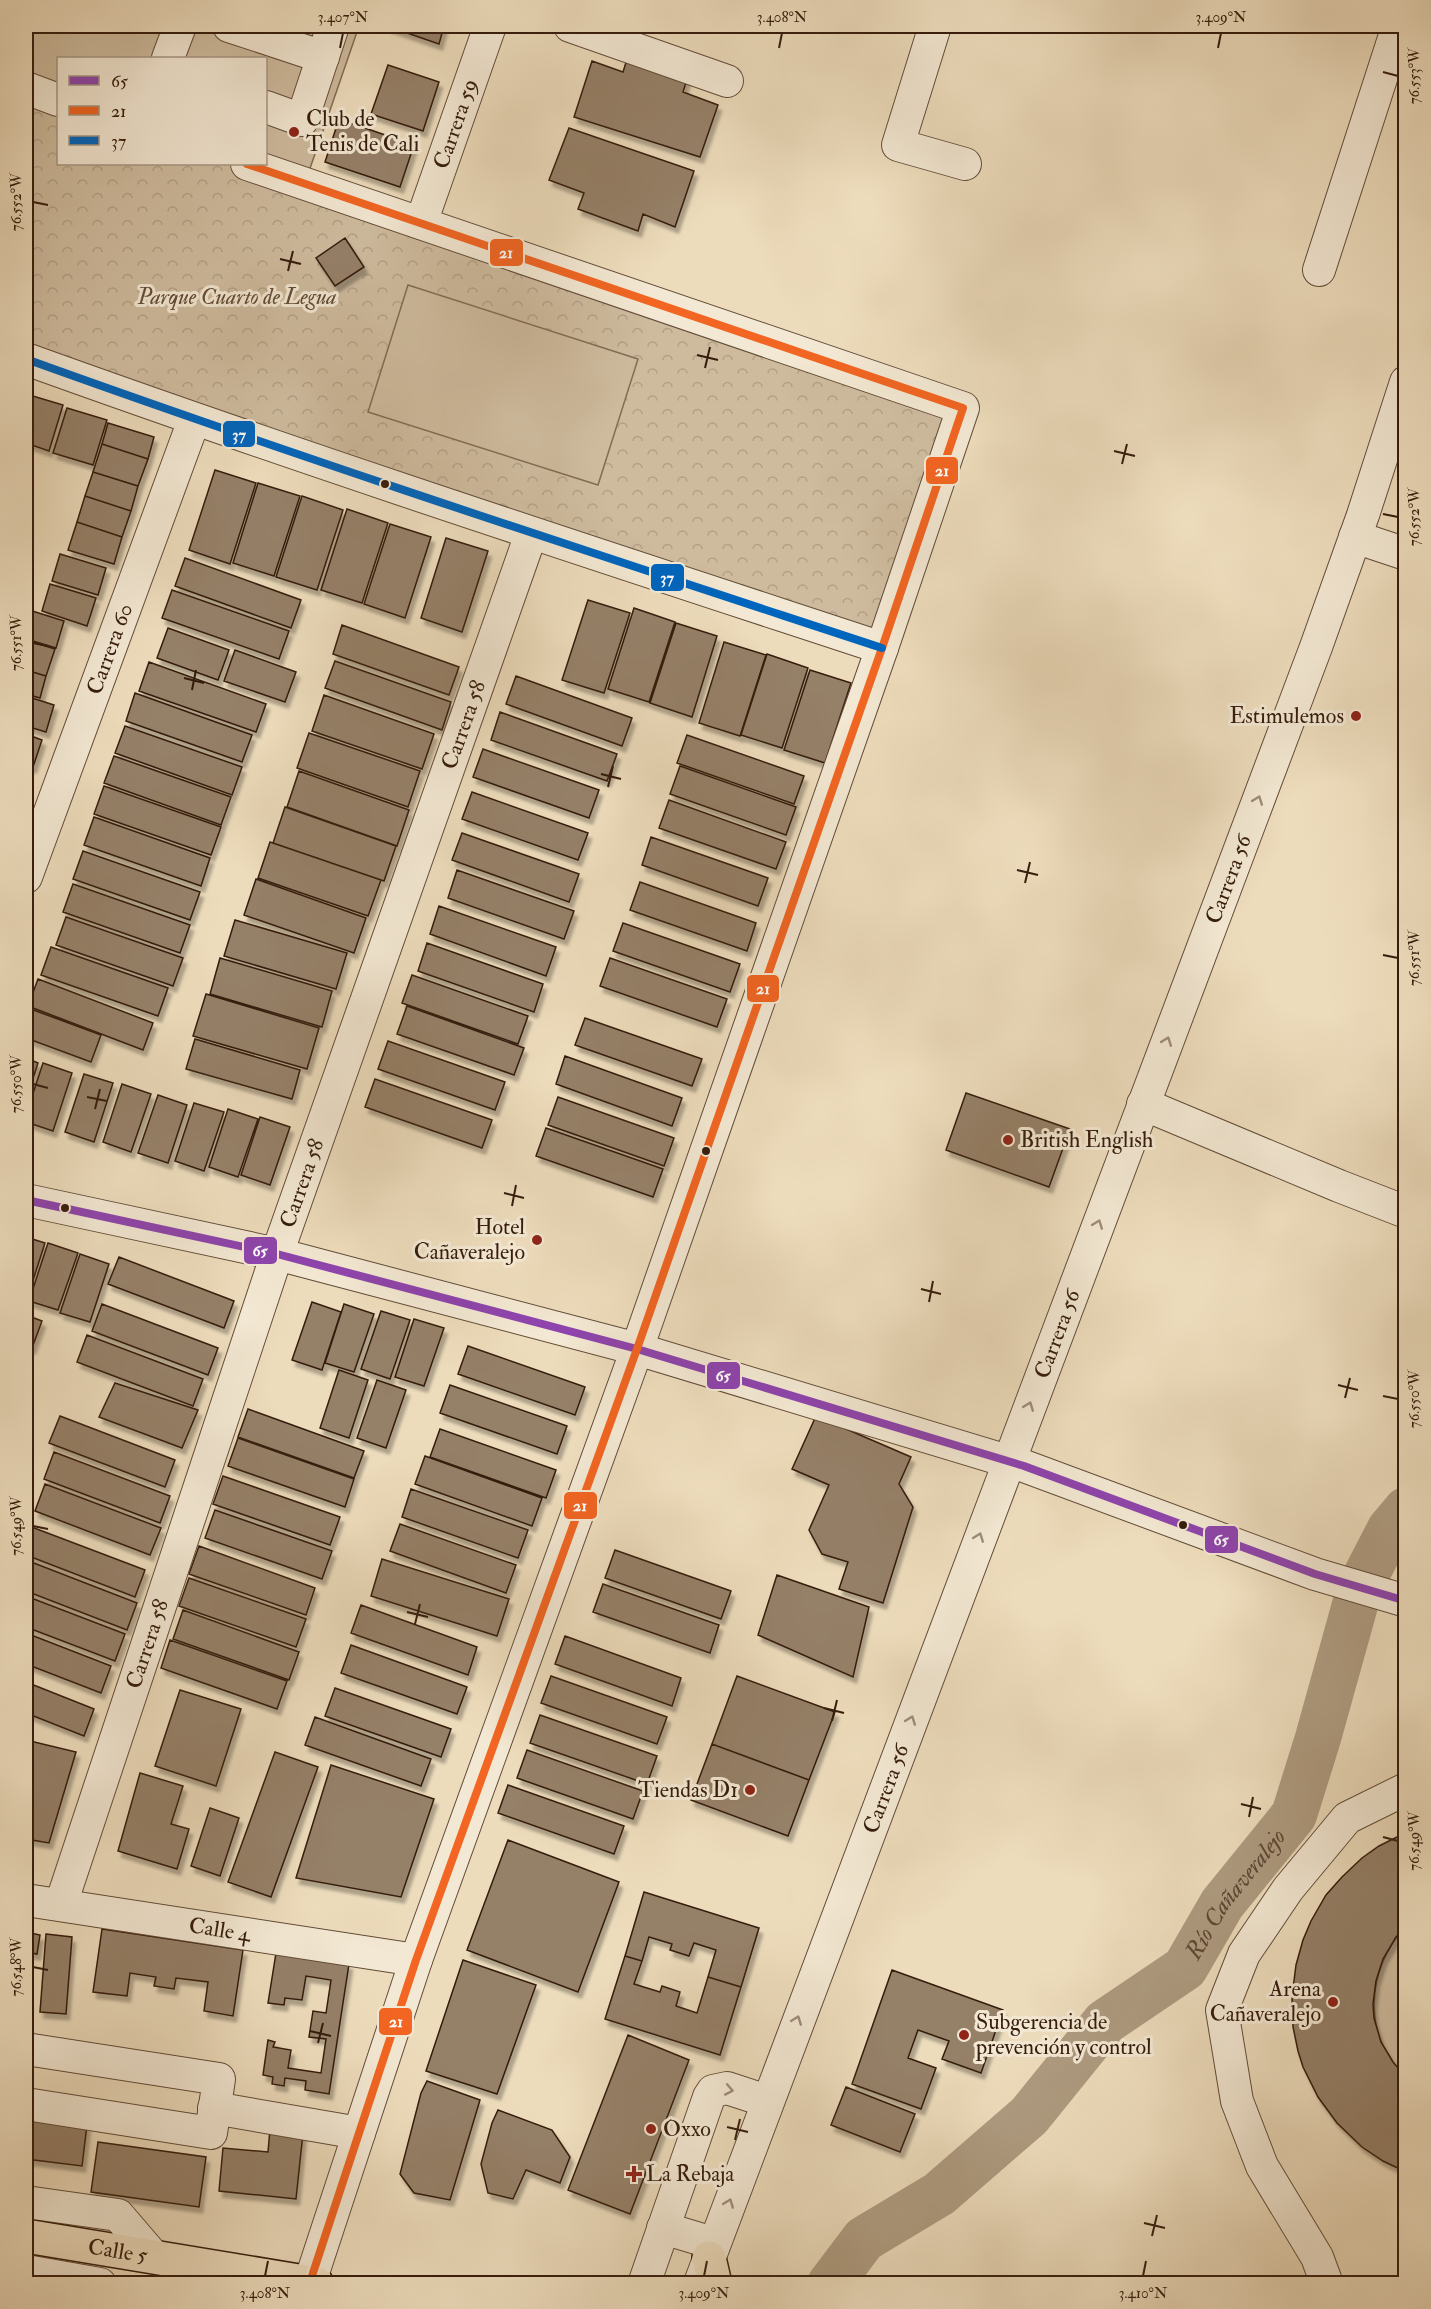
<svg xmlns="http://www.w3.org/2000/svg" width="1431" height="2309" font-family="'IM FELL Double Pica',serif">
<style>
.park{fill:url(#park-crowns);stroke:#826c55;stroke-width:1.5}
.pitch{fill:#cebb9e;stroke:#826c55;stroke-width:1.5}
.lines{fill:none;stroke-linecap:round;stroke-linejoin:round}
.river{stroke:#ae9b80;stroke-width:46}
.building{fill:#958068;stroke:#351c0c;stroke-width:1.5;filter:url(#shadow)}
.minor-casing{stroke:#634c38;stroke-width:34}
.major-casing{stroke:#351c0c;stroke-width:36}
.minor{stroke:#f3e8d3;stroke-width:32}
.major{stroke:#eddcbc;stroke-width:33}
.bus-1-casing{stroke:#f3e8d3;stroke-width:12}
.bus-2-casing{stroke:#f3e8d3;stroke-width:12}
.bus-3-casing{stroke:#f3e8d3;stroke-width:12}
.bus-1{stroke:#8e44ad;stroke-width:8}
.bus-2{stroke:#f26522;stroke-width:8}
.bus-3{stroke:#0065bd;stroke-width:8}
.oneway{stroke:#9e8c79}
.ticks{fill:none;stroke:#351c0c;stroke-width:2}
.poi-dot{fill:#8f2418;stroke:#f3e8d3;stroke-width:2}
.bus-dot{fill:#351c0c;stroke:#f3e8d3;stroke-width:2}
.labels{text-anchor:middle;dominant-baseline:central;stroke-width:6;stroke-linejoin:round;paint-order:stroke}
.poi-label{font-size:22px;fill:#351c0c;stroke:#f3e8d3;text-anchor:start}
.street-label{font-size:22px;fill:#351c0c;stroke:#f3e8d3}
.park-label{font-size:22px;font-style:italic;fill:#634c38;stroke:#f3e8d3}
.water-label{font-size:24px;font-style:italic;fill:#5f4835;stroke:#f3e8d3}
.line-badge{stroke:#f3e8d3;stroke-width:2}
.badge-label{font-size:16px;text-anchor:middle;font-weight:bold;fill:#fff}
.neatline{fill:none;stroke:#351c0c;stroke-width:2}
.ticks-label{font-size:15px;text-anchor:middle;fill:#351c0c}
</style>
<defs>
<pattern id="park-crowns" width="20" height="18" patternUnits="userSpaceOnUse" patternTransform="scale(1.5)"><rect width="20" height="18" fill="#cebb9e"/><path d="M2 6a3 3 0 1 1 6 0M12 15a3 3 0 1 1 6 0" fill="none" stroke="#b2a087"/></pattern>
<filter id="shadow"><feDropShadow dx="3.5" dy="6" stdDeviation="1.5" flood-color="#0004"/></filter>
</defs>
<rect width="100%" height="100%" fill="#eddcbc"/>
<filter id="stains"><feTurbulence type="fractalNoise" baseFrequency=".00333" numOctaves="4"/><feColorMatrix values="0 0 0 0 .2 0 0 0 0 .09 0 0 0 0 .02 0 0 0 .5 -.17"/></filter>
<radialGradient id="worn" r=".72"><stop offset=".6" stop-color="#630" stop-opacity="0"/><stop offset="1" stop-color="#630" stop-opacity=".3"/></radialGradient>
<path class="park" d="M26 88 58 100V164H247L963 408 882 648 26 359Z"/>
<path class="pitch" d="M26 26H359L305 183 266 164V58H58V100L26 88Z
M408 285 638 359 598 485 368 412Z
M1405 1927V2077C1362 2035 1366 1970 1405 1927Z"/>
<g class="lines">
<path class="river" id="s1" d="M830 2284 864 2239 939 2194 1029 2116 1105 2022 1185 1968 1222 1904 1294 1815 1318 1738 1360 1587 1390 1529 1406 1510"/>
</g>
<path class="building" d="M387 26H444L439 44Z
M628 56 688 76 683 92 718 105 700 157 574 117 592 61 623 72Z
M388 65 439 82 423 131 371 114Z
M339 119 414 145 400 187 325 162Z
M569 128 694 171 675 227 643 214 638 231 578 209 584 193 549 180Z
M345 238 364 267 335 286 316 258Z
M26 394 63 405 49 451 26 443Z
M67 408 107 420 93 465 53 453Z
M108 423 154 437 148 459 102 444Z
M102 444 148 459 138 486 93 472Z
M215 470 256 483 230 564 189 550Z
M93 472 138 486 131 511 85 496Z
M258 483 300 496 274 576 233 563Z
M85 496 131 511 122 537 77 522Z
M302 496 343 510 317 590 276 577Z
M347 509 388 523 362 603 321 590Z
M77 522 122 537 114 564 68 550Z
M390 524 431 537 405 618 364 604Z
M446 538 488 551 462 632 421 618Z
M60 554 106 568 98 595 52 581Z
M185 558 301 600 291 628 175 586Z
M50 584 96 598 87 626 42 611Z
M172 590 289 631 279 659 162 618Z
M588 600 630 613 604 693 562 680Z
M634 608 675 622 649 702 608 689Z
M26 609 64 621 56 648 26 639Z
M676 623 717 636 692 717 650 703Z
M342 625 459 667 449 695 333 654Z
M168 628 229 650 218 680 157 658Z
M26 640 55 649 46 676 26 670Z
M724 642 766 655 740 736 699 723Z
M235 650 296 672 285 702 224 681Z
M767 654 808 668 782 748 741 735Z
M335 661 451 702 442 730 325 688Z
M149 662 266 704 256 732 139 691Z
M26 670 46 676 40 698 26 694Z
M810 670 851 683 825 763 784 750Z
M516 676 632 718 622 746 506 704Z
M135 693 252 735 242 762 126 721Z
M324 695 434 734 422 769 312 731Z
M26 696 54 705 46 732 26 726Z
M500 712 617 754 607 781 491 740Z
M125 726 242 767 232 795 115 753Z
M309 733 420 771 408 807 297 768Z
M26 734 42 740 33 767 26 765Z
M687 735 804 776 794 804 677 763Z
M483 749 599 790 589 818 473 777Z
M114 756 231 797 221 825 104 783Z
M680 766 796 807 786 835 670 794Z
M299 771 409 810 397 846 287 807Z
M104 786 221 827 211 855 94 814Z
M472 792 588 833 578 860 462 819Z
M669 800 786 842 776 869 659 828Z
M285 807 396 846 384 881 273 843Z
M94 817 210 858 201 886 84 845Z
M462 833 579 874 569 902 452 860Z
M651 837 768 878 758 906 642 865Z
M270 842 381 880 368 916 258 878Z
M83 851 200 892 190 920 73 879Z
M457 870 574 911 564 939 448 898Z
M256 879 366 918 354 953 244 915Z
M640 882 756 923 747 951 630 910Z
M73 884 190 925 180 953 63 912Z
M439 906 556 947 546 976 430 934Z
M66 917 183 958 173 986 56 945Z
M235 920 347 953 336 989 224 956Z
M623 923 740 964 730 992 613 951Z
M427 943 543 984 534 1012 418 971Z
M51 947 168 988 158 1016 41 975Z
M220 958 332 991 322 1027 210 994Z
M610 958 727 999 717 1027 600 986Z
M412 975 528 1016 518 1044 402 1003Z
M38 979 153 1023 143 1050 28 1006Z
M206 994 319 1028 307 1069 193 1036Z
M407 1006 524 1048 514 1075 397 1034Z
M28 1008 101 1035 91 1062 26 1038V1014Z
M585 1018 702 1059 692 1086 575 1045Z
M195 1039 300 1070 292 1099 186 1069Z
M388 1041 505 1082 495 1110 378 1069Z
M565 1056 682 1098 672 1126 556 1084Z
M26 1058 38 1063 26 1100Z
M43 1063 72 1073 53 1131 26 1122V1115Z
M84 1074 113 1083 94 1142 65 1132Z
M375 1079 492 1120 482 1148 365 1107Z
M122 1084 151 1094 131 1152 103 1142Z
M966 1093 1070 1129 1049 1187 946 1150Z
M158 1095 187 1105 168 1163 138 1153Z
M558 1097 674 1138 664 1166 548 1125Z
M194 1103 224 1112 204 1171 175 1161Z
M228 1109 258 1119 238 1177 209 1167Z
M260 1117 290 1127 270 1185 241 1175Z
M546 1128 663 1169 653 1197 536 1156Z
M26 1237 45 1243 26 1302Z
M48 1243 78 1253 58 1310 29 1301Z
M80 1254 109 1264 90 1322 60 1313Z
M119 1257 234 1301 224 1328 108 1284Z
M312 1302 341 1312 322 1370 292 1360Z
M102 1304 218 1348 208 1375 92 1331Z
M344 1304 374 1314 354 1372 325 1363Z
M381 1311 410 1320 390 1379 361 1369Z
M26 1315 42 1321 32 1348 26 1346Z
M414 1319 444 1328 424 1386 395 1377Z
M87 1335 203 1379 193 1406 77 1362Z
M468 1346 585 1387 575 1415 458 1374Z
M339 1370 368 1380 349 1438 320 1428Z
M377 1380 406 1390 386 1448 357 1438Z
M115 1383 198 1410 182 1448 99 1417Z
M450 1385 567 1426 557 1454 440 1413Z
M248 1409 364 1451 354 1478 238 1437Z
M60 1416 175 1460 165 1487 49 1443Z
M816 1416 911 1457 899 1484 913 1507 883 1603 839 1589 848 1562 822 1554 809 1530 829 1485 792 1469Z
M440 1429 556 1470 546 1498 430 1457Z
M238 1438 354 1479 345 1507 228 1466Z
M54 1452 170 1496 160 1523 44 1479Z
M425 1456 542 1498 532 1526 415 1484Z
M223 1476 340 1517 330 1545 213 1504Z
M45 1484 161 1528 150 1555 35 1511Z
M411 1489 528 1530 518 1558 402 1517Z
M215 1510 332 1551 322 1579 205 1538Z
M400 1524 516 1565 506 1593 390 1551Z
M29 1526 145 1570 135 1597 26 1555V1536Z
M199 1546 315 1588 306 1615 189 1574Z
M615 1550 731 1591 721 1619 605 1578Z
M382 1559 509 1599 497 1636 371 1596Z
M26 1560 137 1603 127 1630 26 1591Z
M777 1575 869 1607 853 1677 758 1635Z
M189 1578 306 1619 296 1647 179 1606Z
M603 1584 719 1625 710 1653 593 1612Z
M26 1596 125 1634 115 1661 26 1627Z
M361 1605 477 1647 468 1675 351 1633Z
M183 1610 299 1652 289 1680 173 1639Z
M26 1633 111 1666 101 1693 26 1664Z
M565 1636 681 1678 672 1706 555 1664Z
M170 1640 287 1681 277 1709 161 1668Z
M351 1645 467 1687 457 1714 341 1673Z
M551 1676 667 1717 657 1744 541 1703Z
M737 1676 835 1712 809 1780 712 1744Z
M26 1682 94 1709 84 1736 26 1713Z
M335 1688 451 1729 441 1757 325 1716Z
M180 1690 241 1709 216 1786 155 1766Z
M540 1715 657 1756 647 1784 530 1743Z
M315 1717 431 1759 421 1786 305 1745Z
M26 1740 76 1752 49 1843 26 1839Z
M712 1744 809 1780 788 1836 691 1800Z
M527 1750 643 1791 633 1819 517 1778Z
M275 1752 318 1767 271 1897 228 1882Z
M331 1765 434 1799 401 1897 296 1878Z
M140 1773 183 1786 171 1824 189 1829 177 1869 118 1851Z
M508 1785 624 1826 614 1854 498 1813Z
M210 1808 239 1818 220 1876 191 1866Z
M1405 1833 1406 1927 1396 1937 1383 1959 1376 1981 1373 2004 1374 2018 1381 2042 1393 2062 1406 2077V2172L1383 2161 1362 2147 1337 2123 1318 2097 1303 2067 1298 2051 1293 2027 1292 1997 1296 1965 1303 1940 1311 1921 1326 1895 1342 1877 1362 1858 1379 1846Z
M508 1840 619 1882 578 1992 467 1950Z
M644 1892 759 1928 741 1987 708 1977 716 1950 694 1943 689 1956 670 1950 672 1944 649 1937 642 1961 625 1956Z
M102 1929 243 1950 233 2016 204 2011 208 1982 176 1978 174 1989 154 1986 156 1977 130 1973 127 1996 93 1992Z
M26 1932 40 1935 37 1954 26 1952Z
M46 1934 72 1937 66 2014 40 2012Z
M276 1953 349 1964 329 2094 305 2090 306 2081 285 2078 284 2086 272 2084 273 2077 263 2075 268 2040 275 2042 273 2047 291 2050 288 2068 321 2073 326 2039 309 2037 313 2011 326 2013 331 1980 306 1976 302 2000 285 1998 284 2005 268 2003Z
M625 1956 642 1961 634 1984 660 1992 662 1986 680 1992 676 2006 697 2013 708 1977 741 1987 720 2055 605 2019Z
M463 1960 536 1985 497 2094 426 2071Z
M892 1970 1003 2010 981 2073 942 2059 949 2041 918 2030 908 2058 936 2068 921 2109 852 2084Z
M628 2035 689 2060 630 2214 568 2190Z
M427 2081 480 2100 450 2200 414 2193 400 2174 421 2093Z
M846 2087 915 2114 900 2152 831 2125Z
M498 2110 552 2130 570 2157 560 2183 526 2170 513 2199 488 2193 481 2164 492 2123Z
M26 2117 87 2125 82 2166 26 2159Z
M270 2129 303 2133 296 2199 219 2191 223 2148 268 2152Z
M98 2142 206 2157 199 2207 91 2192Z"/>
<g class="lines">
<g class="minor-casing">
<g id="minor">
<path d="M229 26 323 57"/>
<path d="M570 26 727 81"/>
<path d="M935 26 898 145 965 164"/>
<path d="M168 58 180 26"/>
<path d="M26 88 58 100"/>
<path d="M266 107 302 120 333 26"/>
<path d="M247 164 963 408 882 648 637 1349 416 1960 310 2282"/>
<path id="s2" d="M421 223 490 26"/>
<path d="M1319 270 1398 26"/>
<path d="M26 359C309 461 596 554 882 648"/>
<path d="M1355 537 1406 554"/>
<path id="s3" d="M26 877 194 420"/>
<path d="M1143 1104 1339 1186 1406 1212"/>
<path d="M26 1200 277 1254 637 1349 1024 1466 1315 1574 1406 1601"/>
<path id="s4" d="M26 1900 416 1960"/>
<path id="s5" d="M61 1904 277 1254 531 534"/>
<path d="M26 2049 219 2079 211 2133 26 2104"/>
<path d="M214 2108 359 2133"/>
<path d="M26 2202 118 2215 154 2257"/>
<path d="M663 2228 713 2243"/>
<path d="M26 2271 100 2284"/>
<path id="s6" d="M700 2283 1316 647 1363 515 1406 382"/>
<path d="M644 2284 709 2097 713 2091 727 2088 767 2101"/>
<path d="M1327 2284 1317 2257 1262 2166 1237 2101 1222 2010 1244 1954 1288 1889 1347 1818 1406 1789"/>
</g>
</g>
<g class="major-casing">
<g id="major">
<path id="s7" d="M26 2236 317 2284"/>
<path d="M709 2258 715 2284"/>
</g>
</g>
<use href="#minor" class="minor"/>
<use href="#major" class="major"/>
<g class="bus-1-casing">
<path id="bus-1" d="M26 1200 277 1254 637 1349 1024 1466 1315 1574 1406 1601"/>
</g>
<g class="bus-2-casing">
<path id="bus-2" d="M247 164 963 408 882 648 637 1349 416 1960 310 2282"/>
</g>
<g class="bus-3-casing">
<path id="bus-3" d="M26 359C309 461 596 554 882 648"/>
</g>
<use href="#bus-1" class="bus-1"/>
<use href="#bus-2" class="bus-2"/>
<use href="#bus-3" class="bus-3"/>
</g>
<defs><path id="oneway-chevron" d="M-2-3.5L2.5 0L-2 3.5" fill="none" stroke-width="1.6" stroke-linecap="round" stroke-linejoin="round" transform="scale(1.5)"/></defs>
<g class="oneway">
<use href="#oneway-chevron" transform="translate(1258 800) rotate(-69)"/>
<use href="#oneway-chevron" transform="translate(1167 1041) rotate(-69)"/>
<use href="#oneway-chevron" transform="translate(1098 1224) rotate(-69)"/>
<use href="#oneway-chevron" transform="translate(1029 1406) rotate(-69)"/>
<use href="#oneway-chevron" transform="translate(979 1537) rotate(-69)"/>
<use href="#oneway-chevron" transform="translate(911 1720) rotate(-69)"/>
<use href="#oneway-chevron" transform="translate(797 2020) rotate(-69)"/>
<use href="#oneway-chevron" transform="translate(729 2090) rotate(11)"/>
<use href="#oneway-chevron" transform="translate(729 2203) rotate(-69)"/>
</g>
<path class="ticks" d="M340 48 343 33M779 48 782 33M1218 48 1221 33M1383 72 1398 76M33 202 48 205M280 259 301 264M288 271 293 251M697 355 718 360M705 368 710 347M1114 451 1135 456M1122 464 1127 444M1383 514 1398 517M33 643 48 646M184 678 204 683M192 690 196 670M601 774 621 779M608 787 613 766M1017 870 1038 875M1025 883 1030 862M1383 955 1398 958M33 1084 48 1088M87 1097 107 1101M95 1109 100 1089M504 1193 524 1198M512 1206 516 1185M921 1289 941 1294M929 1302 933 1281M1338 1385 1358 1390M1383 1396 1398 1399M1345 1398 1350 1378M33 1526 48 1529M407 1612 428 1617M415 1624 420 1604M824 1708 844 1713M832 1721 837 1700M1241 1804 1261 1809M1249 1817 1253 1797M1383 1837 1398 1841M33 1967 48 1970M310 2031 331 2036M318 2043 323 2023M727 2127 748 2132M735 2140 740 2119M1144 2223 1165 2228M1152 2236 1157 2215M265 2276 268 2261M704 2276 707 2261M1143 2276 1146 2261"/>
<g class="poi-dot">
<circle cx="294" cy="132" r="6"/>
<circle cx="1356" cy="716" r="6"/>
<circle cx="1008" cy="1140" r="6"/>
<circle cx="537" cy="1240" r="6"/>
<circle cx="750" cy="1790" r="6"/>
<circle cx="1333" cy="2002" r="6"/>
<circle cx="964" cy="2035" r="6"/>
<circle cx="651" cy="2129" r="6"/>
<path d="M631 2165h6v6h6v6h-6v6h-6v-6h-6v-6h6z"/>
</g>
<g class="bus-dot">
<circle cx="385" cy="484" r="5"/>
<circle cx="706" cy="1151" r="5"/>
<circle cx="65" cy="1208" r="5"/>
<circle cx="1183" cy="1525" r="5"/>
</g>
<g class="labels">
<g class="poi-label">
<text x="306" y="119">Club de<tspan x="306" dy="25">Tenis de Cali</tspan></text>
<text x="1344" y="716" text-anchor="end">Estimulemos</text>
<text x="1020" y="1140">British English</text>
<text x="525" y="1227" text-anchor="end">Hotel<tspan x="525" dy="25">Cañaveralejo</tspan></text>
<text x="738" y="1790" text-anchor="end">Tiendas D1</text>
<text x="1321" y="1989" text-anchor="end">Arena<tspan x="1321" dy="25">Cañaveralejo</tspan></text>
<text x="976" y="2022">Subgerencia de<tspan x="976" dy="25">prevención y control</tspan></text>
<text x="663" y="2129">Oxxo</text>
<text x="646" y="2174">La Rebaja</text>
</g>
<g class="street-label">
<text stroke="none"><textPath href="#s2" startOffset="105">Carrera 59</textPath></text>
<text stroke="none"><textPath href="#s3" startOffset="243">Carrera 60</textPath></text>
<text stroke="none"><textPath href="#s5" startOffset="1246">Carrera 58</textPath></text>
<text stroke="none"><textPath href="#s6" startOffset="1500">Carrera 56</textPath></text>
<text stroke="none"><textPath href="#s5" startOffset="760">Carrera 58</textPath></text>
<text stroke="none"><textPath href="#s6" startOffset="1014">Carrera 56</textPath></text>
<text stroke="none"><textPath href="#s5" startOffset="274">Carrera 58</textPath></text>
<text stroke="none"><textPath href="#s6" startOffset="528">Carrera 56</textPath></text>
<text stroke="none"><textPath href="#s4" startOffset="196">Calle 4</textPath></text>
<text stroke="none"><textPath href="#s7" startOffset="93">Calle 5</textPath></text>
</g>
<g class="park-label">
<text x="237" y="297">Parque Cuarto de Legua</text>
</g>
<g class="water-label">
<text stroke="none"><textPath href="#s1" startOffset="570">Río Cañaveralejo</textPath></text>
</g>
</g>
<g class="line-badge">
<rect x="489" y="238" width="35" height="29" rx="6" fill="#f26522"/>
<rect x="222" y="420" width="34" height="28" rx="6" fill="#0065bd"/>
<rect x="925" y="456" width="34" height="29" rx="6" fill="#f26522"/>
<rect x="650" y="563" width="35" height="29" rx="6" fill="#0065bd"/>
<rect x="746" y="974" width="34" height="29" rx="6" fill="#f26522"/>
<rect x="243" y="1236" width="35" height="29" rx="6" fill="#8e44ad"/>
<rect x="706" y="1361" width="35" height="29" rx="6" fill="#8e44ad"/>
<rect x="563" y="1491" width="35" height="29" rx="6" fill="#f26522"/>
<rect x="1204" y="1525" width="35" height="29" rx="6" fill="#8e44ad"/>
<rect x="378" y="2007" width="35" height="29" rx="6" fill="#f26522"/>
</g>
<g class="badge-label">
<text x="506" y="258">21</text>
<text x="239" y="440">37</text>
<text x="942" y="476">21</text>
<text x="667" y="583">37</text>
<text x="763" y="994">21</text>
<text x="260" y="1256">65</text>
<text x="723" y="1381">65</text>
<text x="580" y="1511">21</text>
<text x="1221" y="1545">65</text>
<text x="396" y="2027">21</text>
</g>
<rect width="1431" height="2309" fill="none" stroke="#eddcbc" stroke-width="66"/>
<rect x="57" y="57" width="210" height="108" fill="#f3e8d3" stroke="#a79683" stroke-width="1.5"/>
<rect x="69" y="76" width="30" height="9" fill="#8e44ad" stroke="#a79683" stroke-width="1.5"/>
<text x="111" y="87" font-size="18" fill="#351c0c">65</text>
<rect x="69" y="106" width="30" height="9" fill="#f26522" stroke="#a79683" stroke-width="1.5"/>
<text x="111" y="117" font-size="18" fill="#351c0c">21</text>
<rect x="69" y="136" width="30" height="9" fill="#0065bd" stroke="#a79683" stroke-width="1.5"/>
<text x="111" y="147" font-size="18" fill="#351c0c">37</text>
<rect x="33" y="33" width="1365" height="2243" class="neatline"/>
<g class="ticks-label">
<text x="343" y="22">3.407°N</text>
<text x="782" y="22">3.408°N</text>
<text x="1221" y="22">3.409°N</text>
<text transform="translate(1414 76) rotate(-90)" y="5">76.553°W</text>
<text transform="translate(16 202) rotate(-90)" y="5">76.552°W</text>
<text transform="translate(1414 517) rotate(-90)" y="5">76.552°W</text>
<text transform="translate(16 643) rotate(-90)" y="5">76.551°W</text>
<text transform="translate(1414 958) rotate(-90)" y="5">76.551°W</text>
<text transform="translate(16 1084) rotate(-90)" y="5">76.550°W</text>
<text transform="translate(1414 1399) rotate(-90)" y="5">76.550°W</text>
<text transform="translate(16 1526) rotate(-90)" y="5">76.549°W</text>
<text transform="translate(1414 1841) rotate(-90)" y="5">76.549°W</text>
<text transform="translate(16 1967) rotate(-90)" y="5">76.548°W</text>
<text x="265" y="2298">3.408°N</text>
<text x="704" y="2298">3.409°N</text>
<text x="1143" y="2298">3.410°N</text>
</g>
<rect width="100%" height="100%" filter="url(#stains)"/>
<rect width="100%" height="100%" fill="url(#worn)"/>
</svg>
